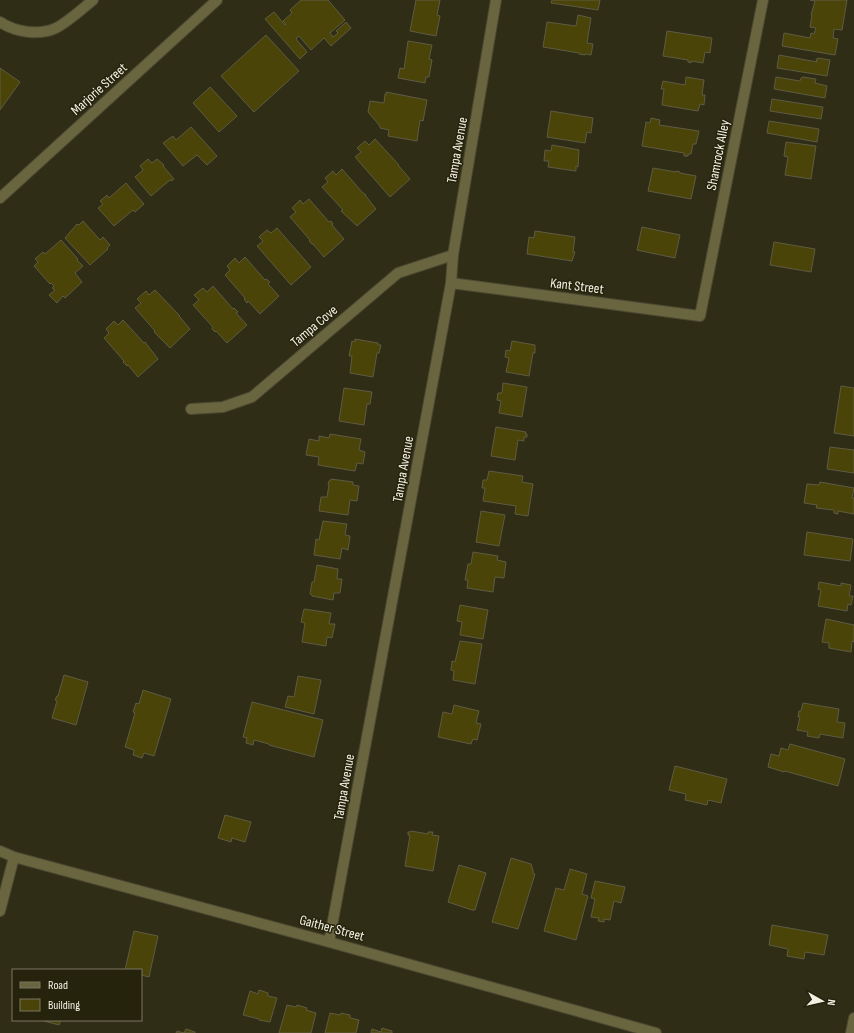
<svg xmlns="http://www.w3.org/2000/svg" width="854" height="1033" font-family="'Sofia Sans Condensed',sans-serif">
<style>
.building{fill:#4a4409;stroke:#5e5b43}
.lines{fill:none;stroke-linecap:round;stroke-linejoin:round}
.minor-casing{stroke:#4b4833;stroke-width:12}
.minor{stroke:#69653f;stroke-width:10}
.labels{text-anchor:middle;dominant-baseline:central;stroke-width:3;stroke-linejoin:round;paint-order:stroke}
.street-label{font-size:14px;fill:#f2f1e3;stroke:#26230d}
</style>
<rect width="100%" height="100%" fill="#302d16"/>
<path class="building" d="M301 0H328L345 20 330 33 333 37 338 33 336 31 346 22 351 28 331 46 324 38 311 50 299 36 296 39 307 52 300 59 265 19 274 12 285 25 286 24 283 21 292 13 290 10Z
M416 0H440L437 15 440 16 436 36 410 31Z
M552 0H600L598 10 551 3Z
M810 0H847L842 30 834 29 833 38 838 39 835 55 782 46 784 33 810 38 811 33 814 34 816 28 810 27 812 15H811L815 1Z
M578 15 591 18 587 43 593 44 591 55 585 54V55L579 54V53L543 47 547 22 576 26Z
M667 31 712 38 710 53 705 52 703 63 691 61V63L688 62V60L663 56Z
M266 35 299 71 254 112 221 76Z
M408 41 432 45 429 59 432 60 429 77H426L425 83 398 78 400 68 404 69Z
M779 55 817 62 816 59H818V58L830 60 827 76 777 68Z
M0 68 20 82 0 110Z
M686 77 704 80 702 95H705L704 105 700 104 698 111 662 105 664 89H661L663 81 685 85Z
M776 77 800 81 801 78 803 77 816 79 815 83 827 86 825 98 774 89Z
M210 87 237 116 219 132 193 103Z
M386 92 427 100 423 121 420 120 417 141 388 136 389 130 380 128V126L368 112 370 101 384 103 385 94 386 95Z
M772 99 823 107 821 119 770 111Z
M551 111 593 118 591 133 587 132 585 143 547 137Z
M651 118 660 120 659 125 699 131 696 144H693L691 154H688V156H684V153L642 146 646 122 650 123Z
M769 121 819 129 817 142 767 133Z
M191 127 217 156 207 165 197 155 183 166 163 143 173 136 176 140Z
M375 139 399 165H398L410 179 390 197 355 157 361 152 357 148 365 141 369 145Z
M786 142 816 146 811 179 785 175 788 157 784 156Z
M552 145 579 150 578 167 576 166V171L548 167 549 161H544L545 150 551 151Z
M148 159 152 163 157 159 164 165 163 166 174 179 171 181 170 180 151 196 135 177 143 170 140 166Z
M653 168 676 172V171L680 172V173L696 176 691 199 648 191Z
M342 169 362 192 366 195H365L376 209 357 226 341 211 343 210 322 187 328 182 325 178 333 171 336 175Z
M126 183 144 204 135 212 133 210 114 226 98 208 103 204 100 201 107 195 109 198Z
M309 199 329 222 331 221 333 224 332 225 344 239 324 257 313 244H312L309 241 310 240 290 217 296 212 292 208 300 200 303 204Z
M83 221 100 240 103 237 110 245 107 248 108 249 90 265 65 238 77 224 79 225Z
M642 227 680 235 675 258 637 250Z
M277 228 311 267 291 285 257 246 263 241 259 237 267 230 271 233Z
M535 231 575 237 573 252H575L572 261 527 254 529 237 534 238Z
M61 240 78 259 77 260 83 266 75 273 82 282 65 298 63 296 57 303 49 295 55 290 52 288 54 286 51 283 50 284 34 266 38 262 35 259 43 252 45 254Z
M774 242 815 249 811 272 770 265Z
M245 257 265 280 266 279 270 282 268 284 279 296 260 314 248 301 247 303 244 299 245 298 225 275 230 270 227 266 235 258 239 263Z
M213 286 233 309 234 308 238 312 236 313 247 325 227 343 216 331 215 332 212 329 213 327 193 305 199 300 194 295 203 288 207 292Z
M155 290 180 316H179L190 329 170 348 154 332 155 331 135 308 141 303 137 299 146 291 149 295Z
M123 320 144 343 145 342 158 359 138 377 128 365 127 366 123 362 124 361 104 338 109 333 106 329 114 321 118 325Z
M355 339 378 343V345H381L379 353H377L373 377 350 373 352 356H349L352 341 355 342Z
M512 341 535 345V353H533L529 376 506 372 509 358 505 357 506 350 510 351Z
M503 383 527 387 522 417 499 413 501 401 497 400 498 393H502Z
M841 386 854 388V436L834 433Z
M344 388 372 392 370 404H367L364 425 339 421Z
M496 427 526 432 525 434H527V437H524V441L518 440 515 460 491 456Z
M330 434 361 439 359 450 365 452 363 464 357 463 355 471 318 465 319 457 306 455 309 439 319 441V436L329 438Z
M830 447 854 450V473L827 469Z
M489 471 523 476 522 482 533 484 528 516 515 514 516 506 483 501 485 488H482L483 480H487Z
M331 479 353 482V485L359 486 357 501 350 500 348 515 319 511 321 497H327L329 485H328L329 481H330Z
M820 482 854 488 852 498H854V514L838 511V514L834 513V510L816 508 817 505 804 503 807 484 819 485Z
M481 511 505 515 499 546 476 542Z
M323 521 347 524 345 535 350 536 348 550 342 548 340 559 314 555 316 539 319 540Z
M807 532 853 539 850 561 804 555Z
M473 552 498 556 497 560 506 562 504 578 495 577 493 592 467 588 468 580H465L468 564H471Z
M317 565 338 569 337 579H342L340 593H334L333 600 312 596V595L310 594 312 582H314Z
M819 582 841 586V583L851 585 849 596H853L851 605 848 604 847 611 818 606 821 590 818 589Z
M460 605 488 610 483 639 460 635 462 622 457 621Z
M304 609 331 613 329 624H335L332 638 327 637 326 646 302 642 305 623 301 622Z
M826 619 854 625V642L852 641 851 652 829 648V643L822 642Z
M460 641 482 644 475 684 453 680 454 671 451 670 452 661 455 662Z
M64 675 88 682 76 725 52 718 57 701 55 700 57 696H58Z
M298 676 321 680 314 714 285 707 288 696 294 697Z
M143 690 171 699 154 756 144 753 142 758 133 755 134 750 125 747 135 713 133 712 136 703 139 704Z
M252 702 323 720 314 757 269 745V744L254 740 253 745 246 743 247 738 243 737Z
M803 703 839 709 837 722 845 723 843 738 820 734 819 738 807 736 808 732 797 730 800 717H798L799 711H801Z
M454 705 479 711 476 723 481 724 477 740 473 739 471 744 438 737 443 712 452 714Z
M790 744 845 759 838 786 785 771 784 772 768 767 771 754 779 756 781 748 788 750Z
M675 766 727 779 721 803 708 800 707 805 685 800 686 794 669 790Z
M225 815 251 822 245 842 232 838 231 842 218 838Z
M411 831 428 834V832H433L432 835 439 836 433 871 405 866 410 835H408V832H410Z
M511 858 531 864 533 870V873L535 874 518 929 492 922Z
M459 865 486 873 475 910H472L448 902Z
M570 869 587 874 582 894 588 896 576 940 544 931 556 888 564 890Z
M595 881 625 887 621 903 614 901 610 920 604 919V922L598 921 599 918 591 917 595 899 591 898Z
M772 925 828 935 824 955 805 952 804 959 787 956 788 949 769 945Z
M134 931 158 936 149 977 141 975V970H125Z
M259 990 268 993V996L277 998 270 1022 259 1020V1019L243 1015 250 991 258 994Z
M287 1005 296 1007 297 1005 307 1008 306 1010 316 1013 311 1033H279Z
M330 1013 340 1015 341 1013 350 1015V1018L359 1020 356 1033H325Z
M40 1020H61L59 1025Z
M382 1028 392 1031V1033H371L372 1029 381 1032Z
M186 1029 195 1032V1033H176L177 1031 184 1033Z"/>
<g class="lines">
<g class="minor-casing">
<path id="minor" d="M0 22C15 32 39 36 56 28 68 22 82 9 93 0
M0 198 217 0
M451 283 700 316 763 0
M191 409 223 407 252 397 398 273 453 255
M0 851 14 857 329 942 656 1033
M0 911 14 857
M329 942 451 283 453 255 496 0
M851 1033 854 1018"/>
</g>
<use href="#minor" class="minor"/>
</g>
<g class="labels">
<g class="street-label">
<text transform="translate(99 89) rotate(-42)">Marjorie Street</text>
<text transform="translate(457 150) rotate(-80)">Tampa Avenue</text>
<text transform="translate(718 155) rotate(-79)">Shamrock Alley</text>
<text transform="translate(577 286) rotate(7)">Kant Street</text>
<text transform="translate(314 326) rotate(-40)">Tampa Cove</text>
<text transform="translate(403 469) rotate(-80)">Tampa Avenue</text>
<text transform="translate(344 787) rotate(-80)">Tampa Avenue</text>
<text transform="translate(332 928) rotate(15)">Gaither Street</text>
</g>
</g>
<rect x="12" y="969" width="130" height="52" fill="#26230d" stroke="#787563"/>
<rect x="20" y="982" width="20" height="6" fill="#69653f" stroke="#787563"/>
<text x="48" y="989" font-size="12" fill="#f2f1e3">Road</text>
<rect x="20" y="999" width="20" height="12" fill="#4a4409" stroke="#787563"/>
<text x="48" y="1009" font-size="12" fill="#f2f1e3">Building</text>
<g transform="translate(822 1001) rotate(98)" stroke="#26230d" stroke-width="3" paint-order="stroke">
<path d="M0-3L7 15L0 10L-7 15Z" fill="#f2f1e3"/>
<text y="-6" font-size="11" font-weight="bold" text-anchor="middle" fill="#f2f1e3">N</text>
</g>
</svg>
